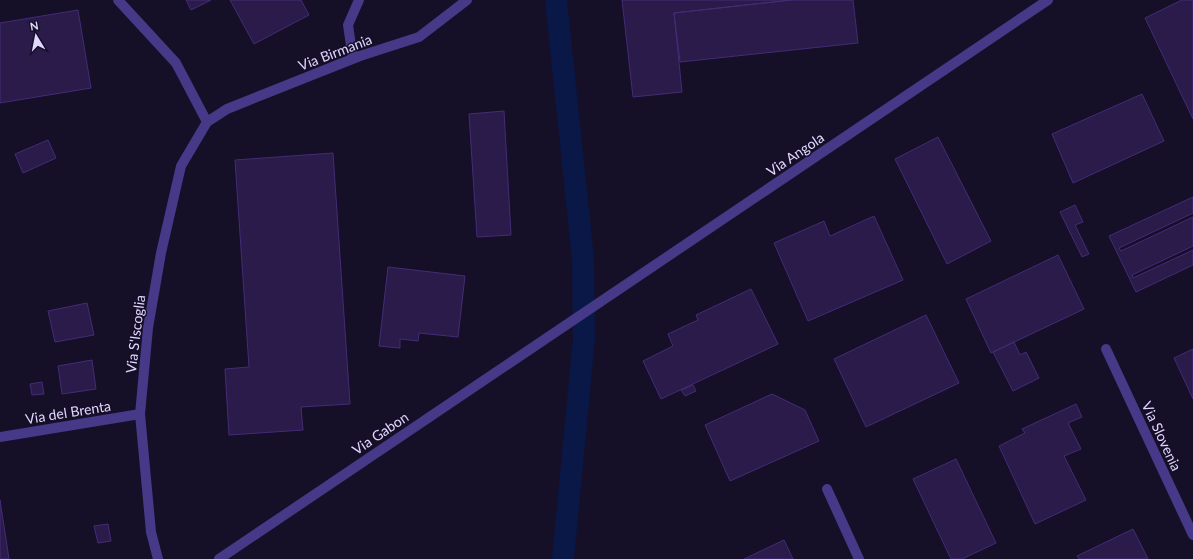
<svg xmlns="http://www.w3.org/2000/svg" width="1193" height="559" font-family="Lato,sans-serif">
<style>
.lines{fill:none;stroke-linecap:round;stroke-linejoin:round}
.canal{stroke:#091847;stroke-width:22}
.building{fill:#2a1b4a;stroke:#432c76}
.minor{stroke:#453988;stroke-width:10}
.labels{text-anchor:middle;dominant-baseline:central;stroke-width:3;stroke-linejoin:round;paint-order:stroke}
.street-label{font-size:14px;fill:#e0d6ff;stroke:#160f28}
</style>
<rect width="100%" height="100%" fill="#160f28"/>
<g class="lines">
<path class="canal" d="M556 0 583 259 584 338 563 559"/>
</g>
<path class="building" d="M186 0H211L191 10Z
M230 0H301L309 15 254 44Z
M622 0H791L674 13 682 92 633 97Z
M791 0H853L858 43 680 62 674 13Z
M1182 0H1193V119L1145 18Z
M78 10 91 88 0 103V23Z
M1142 94 1164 141 1073 183 1052 134Z
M504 111 511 235 477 237 469 114Z
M938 137 991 241 947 264 895 159Z
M48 140 56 158 23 173 15 154Z
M333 153 350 404 301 407 303 430 229 435 225 369 249 367 235 160Z
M1193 197V213L1119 248 1121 251 1193 217V246L1132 275 1133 278 1193 250V265L1136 292 1109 236Z
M1075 205 1083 222 1075 225 1089 254 1082 257 1060 212Z
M874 216 903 280 808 321 774 243 824 221 830 236Z
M1058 255 1084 309 991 353 966 299Z
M388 267 465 276 458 337 419 333 418 341 400 339V348L379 346Z
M751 289 778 344 661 399 643 361 673 346 668 334 698 320 696 315Z
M87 303 94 335 55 342 48 311Z
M926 315 959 383 866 427 834 359Z
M1014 342 1020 355 1026 352 1039 378 1013 391 993 352Z
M1193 349V399L1174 358Z
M92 360 96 389 62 394 58 366Z
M42 382 44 394 32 395 30 384Z
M693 385 696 391 685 396 681 390Z
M772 394 805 410 819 441 730 481 705 425Z
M1076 404 1082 417 1068 423 1081 449 1064 456 1086 500 1035 524 999 446 1025 433 1022 429Z
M956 459 996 543 962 559H951L913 479Z
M0 500 9 559H0Z
M108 524 111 541 98 543 94 526Z
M1133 529 1148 559H1079L1077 556Z
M784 540 793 559H744Z"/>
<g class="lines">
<path class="minor" d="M118 0 176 63 207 122
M353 59 348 25 359 0
M1106 349 1193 535
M0 437 140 414
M827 489 859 559
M158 559 151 532 140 414 148 328 161 253 181 166 207 122 227 109 360 56 419 37 467 0
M219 559 1048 0"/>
</g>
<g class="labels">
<g class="street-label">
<text transform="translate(335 52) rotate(-21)">Via Birmania</text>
<text transform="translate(795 154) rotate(-34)">Via Angola</text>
<text transform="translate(135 334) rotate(-83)">Via S'Iscoglia</text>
<text transform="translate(68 412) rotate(-9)">Via del Brenta</text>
<text transform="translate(380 433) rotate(-34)">Via Gabon</text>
<text transform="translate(1162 436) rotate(65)">Via Slovenia</text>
</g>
</g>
<g transform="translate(36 36) rotate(350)" stroke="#160f28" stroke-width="3" paint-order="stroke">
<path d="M0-3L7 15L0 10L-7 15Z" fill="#e0d6ff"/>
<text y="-6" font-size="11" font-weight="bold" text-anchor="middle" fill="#e0d6ff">N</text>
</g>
</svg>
